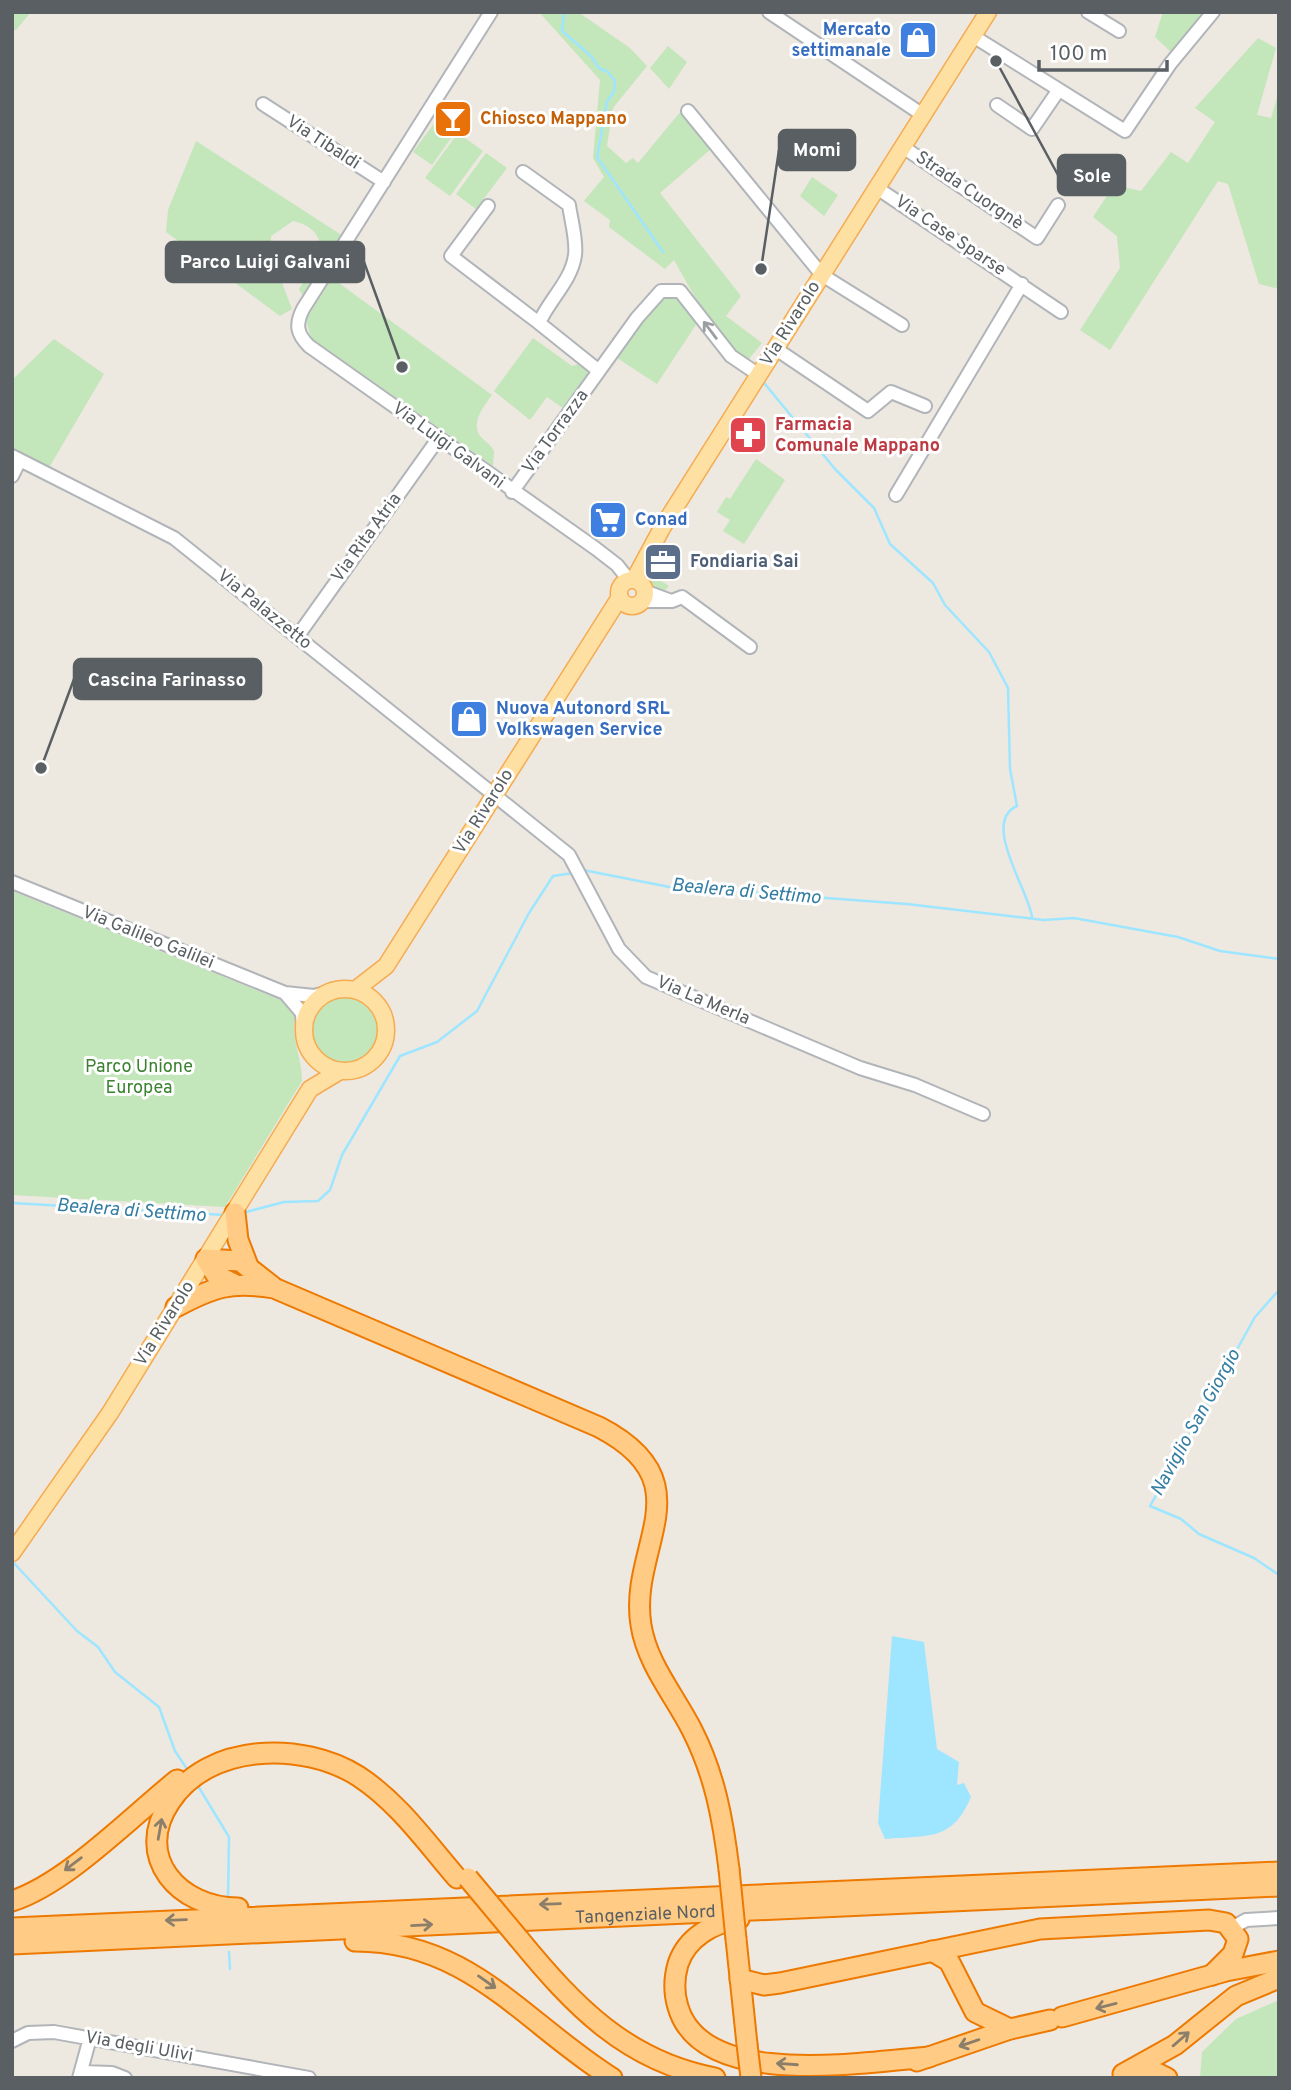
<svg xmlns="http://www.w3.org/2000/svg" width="1291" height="2090" font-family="Overpass,sans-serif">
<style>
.green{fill:#c3e6bb}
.water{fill:#9ee6ff}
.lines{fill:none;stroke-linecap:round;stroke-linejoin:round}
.stream{stroke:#9ee6ff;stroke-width:2.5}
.minor-casing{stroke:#b1b5b9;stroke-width:16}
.major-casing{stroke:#f6ab50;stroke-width:19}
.highway-casing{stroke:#ed7900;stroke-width:23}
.minor{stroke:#fff;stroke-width:12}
.major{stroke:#ffe0a3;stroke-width:16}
.highway{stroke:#ffcb85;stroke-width:19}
.highway-bridge-casing{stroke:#ed7900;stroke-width:23;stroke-linecap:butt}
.highway-bridge{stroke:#ffcb85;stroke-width:19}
.oneway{stroke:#9b9fa1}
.oneway2{stroke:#8b7f6c}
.labels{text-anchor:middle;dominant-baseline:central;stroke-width:6;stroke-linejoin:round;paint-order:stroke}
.shop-label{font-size:18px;font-weight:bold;fill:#366cbe;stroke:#fff;text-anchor:start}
.food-label{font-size:18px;font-weight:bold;fill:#c56008;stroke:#fff;text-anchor:start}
.street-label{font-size:18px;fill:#595f62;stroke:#fff}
.health-label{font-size:18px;font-weight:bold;fill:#be3a42;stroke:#fff;text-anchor:start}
.service-label{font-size:18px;font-weight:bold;fill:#4e5e75;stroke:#fff;text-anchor:start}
.park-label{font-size:18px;fill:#3b8230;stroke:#fff}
.water-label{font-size:19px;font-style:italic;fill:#347da2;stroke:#fff}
.leader{fill:none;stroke:#595f62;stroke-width:2.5}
.callout-dot{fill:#595f62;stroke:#fff;stroke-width:2.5}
.callout{fill:#595f62;stroke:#595f62;stroke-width:2.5}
.callout-label{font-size:19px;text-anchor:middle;font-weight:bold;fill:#fff}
</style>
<rect width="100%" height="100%" fill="#ede8e0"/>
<path class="green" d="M12 12H31L16 30H12Z
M539 12H578L630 48 647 66 613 108 607 146 626 163 633 158 638 163 681 111 712 148 660 193 741 296 726 316 762 343 749 359C726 356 686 281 674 260L665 269 609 227 610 220 584 201 604 177 593 158 600 80Z
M1163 12H1209L1173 54 1155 37Z
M1258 38 1276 48 1257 115 1271 118 1279 91V289L1259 284 1228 184 1218 181 1110 350 1080 330 1120 268 1117 236 1093 217 1114 185 1141 191 1171 152 1188 163 1215 122 1195 108Z
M668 46 687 62 669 89 650 68Z
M436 121 454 134 432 165 413 152Z
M458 133 483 151 450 196 425 178Z
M196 141 343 236 304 298 299 289 322 252C320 234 311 225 293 221L271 236V254L292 309 280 316 166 232 168 210Z
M486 153 507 168 476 209 456 194Z
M812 177 838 195 824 216 800 196Z
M332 278 492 395C483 407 469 425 482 438 487 443 490 444 494 451L493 466 311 338 306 319Z
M670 294 678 298 697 323 657 384 617 358 655 303Z
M533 338 572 366 582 363 588 373 563 408 547 397 530 420 494 391Z
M54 339 104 374 47 471 12 453V380Z
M756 459 785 480 744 544 723 531 730 520 717 512 726 497 730 499Z
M651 558 655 560 650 574 669 586 662 593C647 584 646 573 651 558Z
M12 891 283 1001 295 1017C291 1038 302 1058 302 1081L225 1207 12 1195Z
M311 1030a34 34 0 1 1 68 0a34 34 0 1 1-68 0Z
M1279 2000V2078H1200L1202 2052 1236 2019Z"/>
<path class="water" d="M892 1636 924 1642 937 1749 959 1762 957 1785 964 1783 971 1797C952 1842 928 1835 885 1839L878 1823Z"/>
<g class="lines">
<path class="stream" d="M564 12 562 31 591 56 599 68 608 72 615 81 614 91 607 102 597 157 663 252
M765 384 835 469 874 508 890 544 933 583 945 605 989 652 1008 688 1010 769 1017 806C981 822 1028 889 1032 917
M583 870 690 891 719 890 907 904 1044 920 1074 918 1178 937 1220 951 1279 959
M12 1203 225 1215
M242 1213 284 1202 318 1201 330 1190 342 1155 400 1056 437 1042 477 1011 529 913 553 876 574 873
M1279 1290 1255 1317 1150 1506 1181 1519 1199 1534 1254 1558 1279 1575
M12 1561 77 1631 98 1647 115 1672 159 1707 175 1751 189 1772
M198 1786 229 1837 228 1900
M229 1952 230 1969"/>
<g class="minor-casing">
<path id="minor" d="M491 12 303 309C295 325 297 334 309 346L595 548 617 565 629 580
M769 12 923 115
M1088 12 1119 31
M973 36 1125 131 1170 64 1213 12
M263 104 384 182
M997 105 1032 129 1058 91
M688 111 822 275 902 325
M903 147 1037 238 1058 205
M523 172 569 205C571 220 577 240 575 255 572 280 549 300 539 323L599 371
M877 188 1061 312
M488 206 451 256 539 323
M776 349 868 411 891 392 925 406
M12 456 174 538 569 855 619 949 646 977 860 1068 915 1085 983 1114
M12 476 20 460
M512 492 637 318 661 291H680L731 356 759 375
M896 495 1022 284
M644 591 671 601
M641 601H672L682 597 750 647
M297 637 438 439
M12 882 285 993 314 996 329 992
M285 993 302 1013 303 1030
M1232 1928 1246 1920 1279 1918
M12 2041 28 2033 54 2032 309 2078
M82 2072 112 2073 125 2078
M79 2078 90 2038"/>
</g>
<g class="major-casing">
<path id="major" d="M634 580 662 528 988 12
M619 593a13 13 0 1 1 26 0a13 13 0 1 1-26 0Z
M304 1030a41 41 0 1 1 82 0a41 41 0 1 1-82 0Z
M355 990 386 966 620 597
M12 1553 110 1413 310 1089 340 1071"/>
</g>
<g class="highway-casing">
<g id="highway">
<path d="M235 1213 238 1240 248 1266"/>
<path d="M234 1284 216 1275 206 1259 240 1261 272 1286"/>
<path d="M176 1307C213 1287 231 1281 274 1288L599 1427C707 1483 628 1546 641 1625 647 1664 675 1696 692 1730 715 1775 723 1820 729 1869"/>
<path d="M12 1901C66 1884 132 1816 177 1780"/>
<path d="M238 1908C179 1908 133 1857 170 1802 208 1743 303 1741 358 1776 398 1802 426 1842 457 1878"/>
<path d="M739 1919C713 1923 687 1937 678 1964 674 1978 674 1994 678 2007 702 2090 864 2062 929 2057"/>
<path d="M12 1928 1279 1872"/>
<path d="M519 1939C574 2006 626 2061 715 2078"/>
<path d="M736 1939 747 2044"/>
<path d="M355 1941C470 1941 523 2022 612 2078"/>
<path id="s1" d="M12 1944 1279 1886"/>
<path d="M932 1951 949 1961 975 2012 1010 2029"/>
<path d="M740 1979 764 1985 780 1983 1040 1929 1209 1920 1226 1923 1238 1939 1233 1954 1212 1975"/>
<path d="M1062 2017 1226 1971 1279 1961"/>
<path d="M917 2061 1010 2029 1050 2020"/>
<path d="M1131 2071H1153L1167 2078"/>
<path d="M1123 2074 1175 2045 1236 1996 1279 1978"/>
</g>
</g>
<use href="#minor" class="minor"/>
<use href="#major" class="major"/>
<use href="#highway" class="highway"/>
<g class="highway-bridge-casing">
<path id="highway-bridge" d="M729 1869 736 1939
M468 1878 519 1939
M747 2044 751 2078"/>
</g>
<use href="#highway-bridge" class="highway-bridge"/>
</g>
<defs><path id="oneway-shaft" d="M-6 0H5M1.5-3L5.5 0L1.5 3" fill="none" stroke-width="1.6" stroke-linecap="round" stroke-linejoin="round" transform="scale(1.75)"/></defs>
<use class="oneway" href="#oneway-shaft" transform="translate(710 330) rotate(-127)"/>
<g class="oneway2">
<use href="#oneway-shaft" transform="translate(160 1829) rotate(-80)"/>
<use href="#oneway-shaft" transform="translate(73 1864) rotate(143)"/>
<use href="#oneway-shaft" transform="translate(550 1904) rotate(178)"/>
<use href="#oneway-shaft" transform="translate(176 1920) rotate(178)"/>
<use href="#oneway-shaft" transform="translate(422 1925) rotate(-3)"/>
<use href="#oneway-shaft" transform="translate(487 1982) rotate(35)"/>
<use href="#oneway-shaft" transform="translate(1106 2006) rotate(166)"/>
<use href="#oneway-shaft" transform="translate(1181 2039) rotate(-41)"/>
<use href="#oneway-shaft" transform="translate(969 2043) rotate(161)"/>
<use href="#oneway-shaft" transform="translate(787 2064) rotate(-176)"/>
</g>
<defs>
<g id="shop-square" transform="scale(2.0125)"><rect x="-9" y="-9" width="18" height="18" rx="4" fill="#3f7fe0" stroke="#fff"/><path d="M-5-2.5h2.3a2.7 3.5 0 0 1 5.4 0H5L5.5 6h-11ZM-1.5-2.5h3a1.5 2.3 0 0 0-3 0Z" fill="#fff"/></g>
<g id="bar-square" transform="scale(2.0125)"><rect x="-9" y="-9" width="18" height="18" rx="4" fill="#e8710a" stroke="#fff"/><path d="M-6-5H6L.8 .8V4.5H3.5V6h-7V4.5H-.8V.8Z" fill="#fff"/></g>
<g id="pharmacy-square" transform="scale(2.0125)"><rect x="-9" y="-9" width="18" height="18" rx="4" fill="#e0444e" stroke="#fff"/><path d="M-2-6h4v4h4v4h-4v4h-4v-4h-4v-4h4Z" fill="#fff"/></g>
<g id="supermarket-square" transform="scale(2.0125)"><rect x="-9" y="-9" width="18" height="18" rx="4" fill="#3f7fe0" stroke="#fff"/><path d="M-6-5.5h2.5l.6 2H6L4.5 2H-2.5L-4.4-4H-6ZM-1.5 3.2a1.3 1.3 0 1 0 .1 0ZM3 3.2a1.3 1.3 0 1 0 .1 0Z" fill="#fff"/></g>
<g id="office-square" transform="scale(2.0125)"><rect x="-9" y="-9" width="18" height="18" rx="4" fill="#5c6f8a" stroke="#fff"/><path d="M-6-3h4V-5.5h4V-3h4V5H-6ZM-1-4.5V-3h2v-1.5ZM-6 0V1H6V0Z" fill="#fff"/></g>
</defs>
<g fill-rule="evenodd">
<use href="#shop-square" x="918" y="40"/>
<use href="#bar-square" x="453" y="119"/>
<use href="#pharmacy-square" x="748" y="435"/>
<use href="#supermarket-square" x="608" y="520"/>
<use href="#office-square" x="663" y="562"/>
<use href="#shop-square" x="469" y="719"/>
</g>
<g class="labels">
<g class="shop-label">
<text x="891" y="30" text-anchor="end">Mercato<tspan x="891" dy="21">settimanale</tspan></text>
<text x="635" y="520">Conad</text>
<text x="496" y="709">Nuova Autonord SRL<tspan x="496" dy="21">Volkswagen Service</tspan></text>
</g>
<g class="food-label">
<text x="480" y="119">Chiosco Mappano</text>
</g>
<g class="street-label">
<text transform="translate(323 143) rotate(33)">Via Tibaldi</text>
<text transform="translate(969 191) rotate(34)">Strada Cuorgnè</text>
<text transform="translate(950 236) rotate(34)">Via Case Sparse</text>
<text transform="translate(791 324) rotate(-58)">Via Rivarolo</text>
<text transform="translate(556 432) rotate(-54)">Via Torrazza</text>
<text transform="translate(448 446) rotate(36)">Via Luigi Galvani</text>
<text transform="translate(367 538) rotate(-54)">Via Rita Atria</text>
<text transform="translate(264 610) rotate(39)">Via Palazzetto</text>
<text transform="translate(484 812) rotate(-58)">Via Rivarolo</text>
<text transform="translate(148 938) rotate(22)">Via Galileo Galilei</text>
<text transform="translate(703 1001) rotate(23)">Via La Merla</text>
<text transform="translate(165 1324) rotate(-58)">Via Rivarolo</text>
<text stroke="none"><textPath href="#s1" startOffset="634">Tangenziale Nord</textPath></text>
<text transform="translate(139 2047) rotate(10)">Via degli Ulivi</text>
</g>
<g class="health-label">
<text x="775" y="425">Farmacia<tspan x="775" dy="21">Comunale Mappano</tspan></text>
</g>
<g class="service-label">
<text x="690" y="562">Fondiaria Sai</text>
</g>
<g class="park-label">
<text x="139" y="1067">Parco Unione<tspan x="139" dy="21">Europea</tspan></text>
</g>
<g class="water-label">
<text transform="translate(746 892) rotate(5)">Bealera di Settimo</text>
<text transform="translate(131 1211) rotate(4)">Bealera di Settimo</text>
<text transform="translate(1196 1423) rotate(-61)">Naviglio San Giorgio</text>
</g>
</g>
<path class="leader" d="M761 269L779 150M996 61L1058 175M402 367L364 262M41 768L74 679"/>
<g class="callout-dot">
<circle cx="761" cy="269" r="7"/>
<circle cx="996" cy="61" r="7"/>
<circle cx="402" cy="367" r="7"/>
<circle cx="41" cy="768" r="7"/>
</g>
<g class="callout">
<rect x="779" y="130" width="76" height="40" rx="7"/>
<rect x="1058" y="155" width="67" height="40" rx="7"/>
<rect x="166" y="242" width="198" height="40" rx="7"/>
<rect x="74" y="659" width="187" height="40" rx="7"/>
</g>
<g class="callout-label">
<text x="817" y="156">Momi</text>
<text x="1092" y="182">Sole</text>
<text x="265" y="268">Parco Luigi Galvani</text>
<text x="167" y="686">Cascina Farinasso</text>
</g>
<rect width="1291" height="2090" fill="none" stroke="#595f62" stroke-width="28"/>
<path d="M1039 60v10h128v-10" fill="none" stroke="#595f62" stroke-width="3.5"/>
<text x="1050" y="60" font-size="21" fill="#595f62" stroke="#ffffff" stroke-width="5" paint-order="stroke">100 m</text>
</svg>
